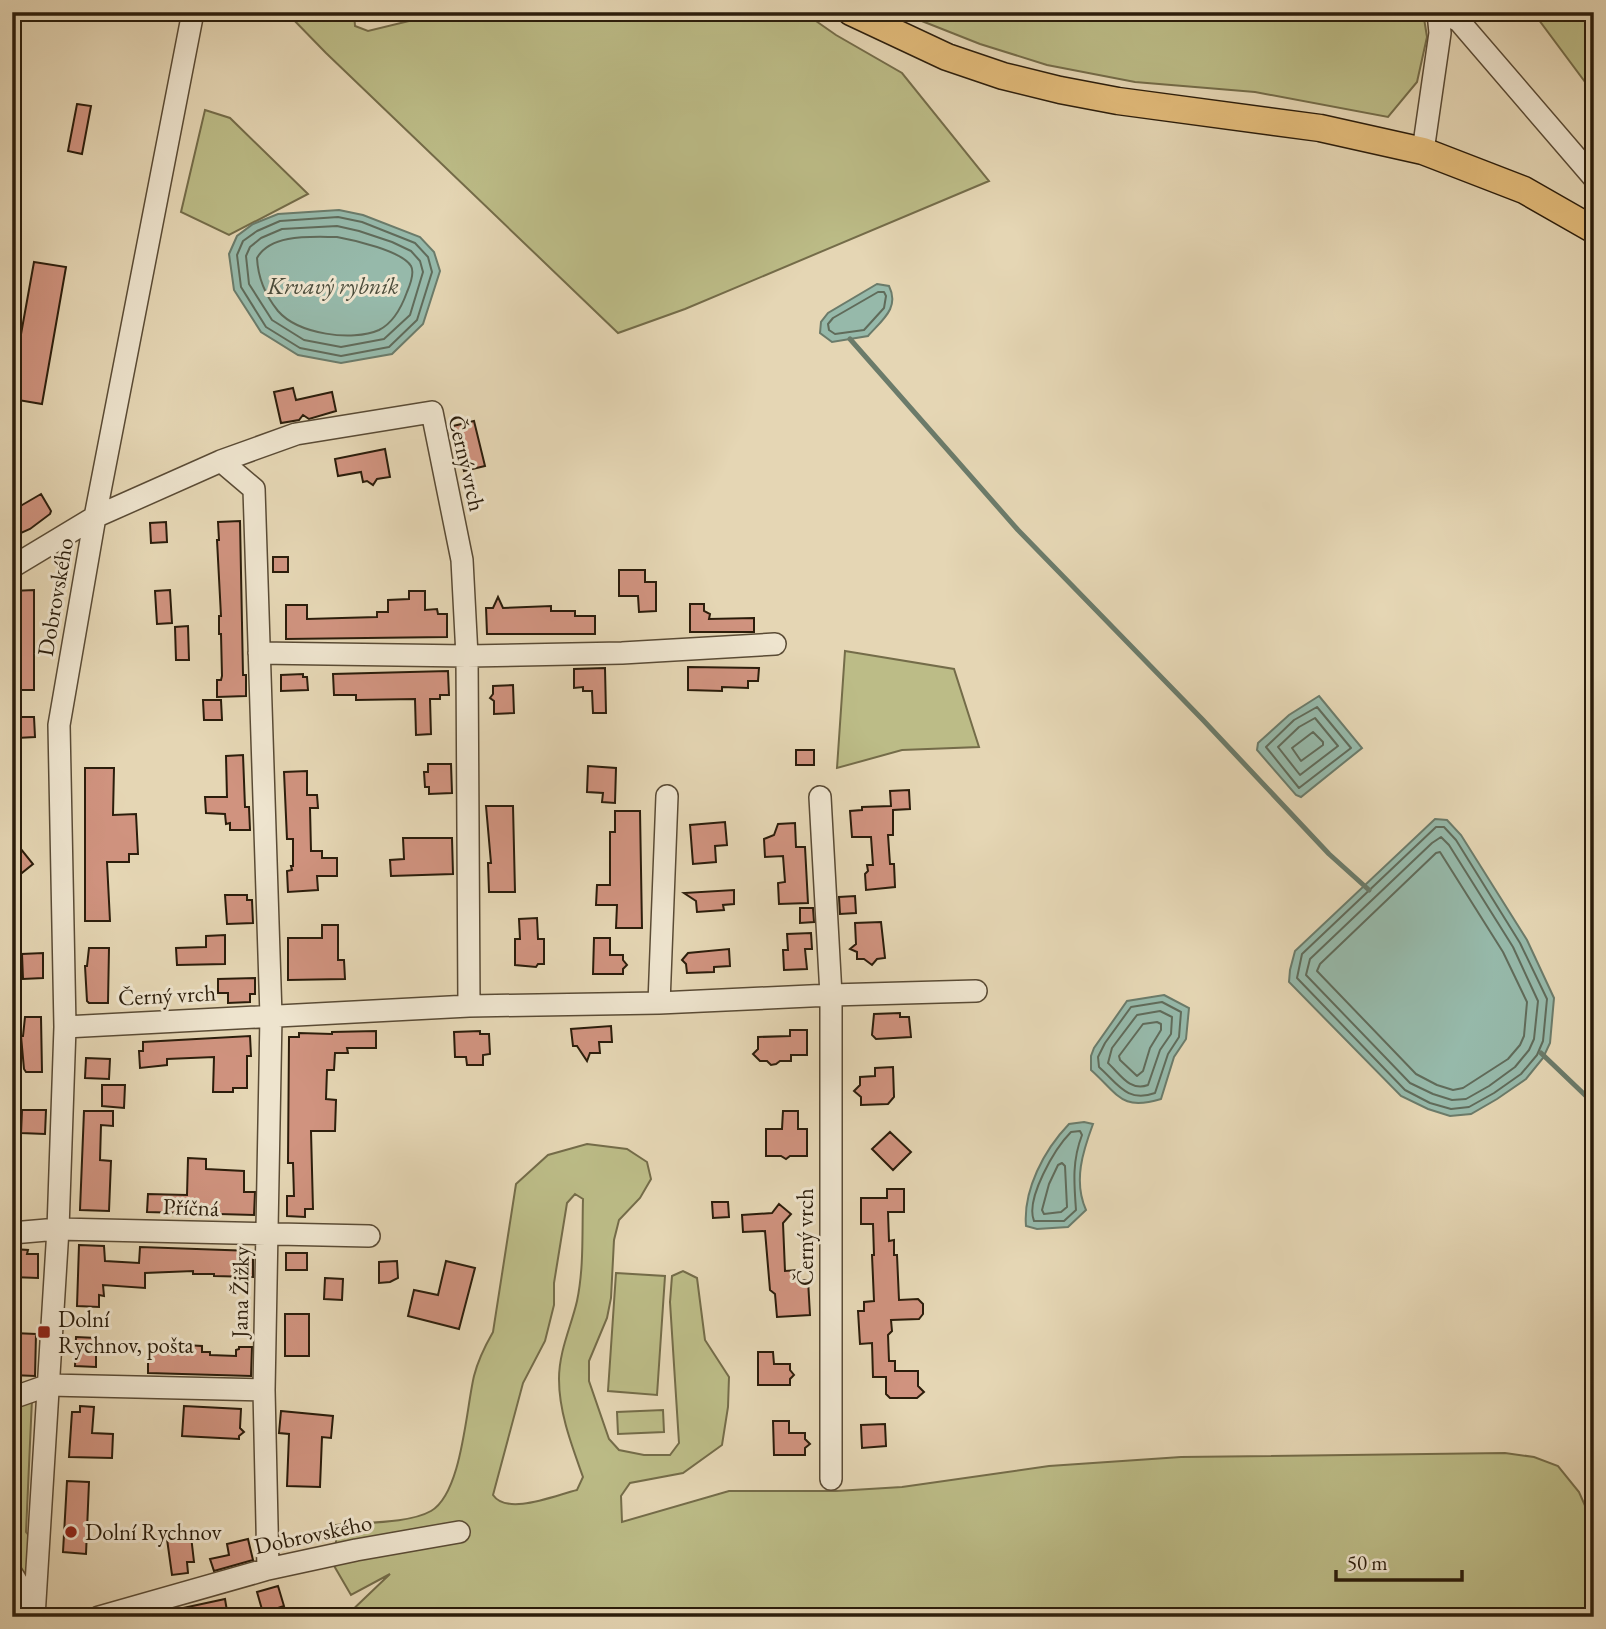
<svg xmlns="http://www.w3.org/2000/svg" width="1606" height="1629" font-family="'EB Garamond',serif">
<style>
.green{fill:#bcbc87;stroke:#746c49;stroke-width:2;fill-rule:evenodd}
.water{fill:#96b9aa;stroke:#6b7b6a;stroke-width:2}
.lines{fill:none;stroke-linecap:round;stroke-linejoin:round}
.shore{stroke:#606b5a;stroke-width:2}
.stream{stroke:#6b7b6a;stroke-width:5}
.building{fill:#d0937f;stroke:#2b1d0b;stroke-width:2}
.minor-casing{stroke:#5a4b35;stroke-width:24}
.major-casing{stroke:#2b1d0b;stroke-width:29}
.minor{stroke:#eee4ce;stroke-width:21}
.major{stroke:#e2bb7a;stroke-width:26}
.poi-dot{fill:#8f2418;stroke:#eee4ce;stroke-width:2.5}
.labels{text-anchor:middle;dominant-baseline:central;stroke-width:6;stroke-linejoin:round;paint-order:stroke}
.street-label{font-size:23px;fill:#2b1d0b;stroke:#eee4ce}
.poi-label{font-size:23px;fill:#2b1d0b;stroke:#eee4ce;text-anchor:start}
.water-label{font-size:24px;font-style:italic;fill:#4b4c3b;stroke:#eee4ce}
</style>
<rect width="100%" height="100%" fill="#e5d6b4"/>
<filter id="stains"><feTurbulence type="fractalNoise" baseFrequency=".00286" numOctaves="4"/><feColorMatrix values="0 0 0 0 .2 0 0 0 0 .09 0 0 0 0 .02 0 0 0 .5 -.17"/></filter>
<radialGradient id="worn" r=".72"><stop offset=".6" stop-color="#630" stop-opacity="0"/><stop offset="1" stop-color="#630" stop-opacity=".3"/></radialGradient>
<path class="green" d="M286 12H354L355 26 368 31 446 12H803L836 35 902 73 989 181 685 309 618 333 326 53Z
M899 12H1423L1427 37 1417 82 1388 117 1255 92 1135 82 1047 65 980 44Z
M1533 12H1594V94Z
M205 110 230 118 308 194 229 235 181 212Z
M845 651 954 669 979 747 902 750 837 768Z
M587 1144 627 1149 647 1162 651 1179 640 1198 619 1220 614 1240 611 1298 607 1318 589 1361V1381L609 1439 619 1450 644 1455H670L679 1443 670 1302 672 1276 683 1271 697 1278 705 1340 729 1377 728 1407 722 1445 683 1473 630 1483 621 1496 622 1522 729 1491H836L902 1487 1049 1466 1181 1457 1505 1453 1534 1457 1558 1466 1579 1492 1594 1526V1617H345L390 1574 351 1595 333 1564 336 1545V1525C362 1522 408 1524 431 1511 462 1493 466 1409 474 1376 478 1360 485 1346 493 1332L516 1184 548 1155ZM575 1194 583 1199C582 1232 584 1268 577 1301 571 1327 559 1351 559 1379 559 1413 572 1446 583 1477L577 1490C556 1495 507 1516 493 1495L523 1383 545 1341 554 1305V1283L567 1203Z
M616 1273 665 1276 657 1395 608 1391Z
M32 1399 26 1532 30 1537 29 1574 22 1575 12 1559V1405Z
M663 1410 664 1432 618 1434 617 1412Z"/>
<path class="water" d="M339 210 363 215 420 237 434 252 440 271 423 324 392 354 341 363 298 355 261 332 234 290 229 254 237 236 253 224 278 214Z
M877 284 889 286C900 308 882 320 868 336L832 342 820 333 821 322 828 313Z
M1319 696 1362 748 1301 797 1296 795 1257 750 1258 743 1289 715Z
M1435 819 1447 820 1461 835 1527 940 1554 998 1550 1043 1543 1058 1526 1079 1497 1099 1471 1114 1450 1116 1428 1109 1401 1096 1289 982 1290 970 1295 951Z
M1164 995 1189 1008 1186 1039 1174 1057 1161 1099C1121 1111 1119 1095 1091 1070V1056L1094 1048 1127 1001Z
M1084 1122 1093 1124C1083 1151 1073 1181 1086 1210L1068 1227 1037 1229 1026 1226C1023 1190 1044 1150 1069 1124Z"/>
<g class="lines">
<path class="shore" d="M338 217 362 222 415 243 428 257 432 272 417 320 389 347 341 356 300 348 266 327 241 287 237 255 243 241 257 231 280 221Z
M337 226 359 231 392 242 411 251 420 261 423 272 410 315 384 339 341 347 304 340 272 320 249 284 246 256 250 247 261 238 282 229Z
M337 237C354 240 402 251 411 266 415 273 410 285 407 292 402 306 393 323 379 330 352 342 298 334 278 311 265 295 258 278 257 258 271 233 313 237 337 237Z
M878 292H884L886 296 884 308 864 330 835 334 829 330 828 324 833 318Z
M1317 707 1351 748 1299 788 1266 747 1294 720Z
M1315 718 1338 746 1300 775 1278 747 1299 727Z
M1313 732 1323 742V745L1301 761 1292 748Z
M1436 827H1444L1456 840 1520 943 1547 999 1543 1041 1537 1055 1521 1074 1494 1093 1469 1107 1451 1109 1430 1103 1405 1090 1297 978 1302 954Z
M1441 837 1449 845 1513 947 1538 1001 1534 1039 1529 1050 1515 1067 1489 1086 1466 1099 1452 1100 1433 1094 1410 1083 1306 975 1310 959 1432 843Z
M1440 852 1503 952 1527 1002 1524 1036 1520 1045 1508 1059 1463 1088 1453 1090 1437 1085 1416 1074 1317 971 1320 964 1436 853Z
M1162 1002 1181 1012 1179 1037 1168 1054 1155 1093C1127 1103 1118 1084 1099 1067L1098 1057 1105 1043 1131 1007Z
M1160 1011 1172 1017 1171 1034 1160 1050 1148 1085C1130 1092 1120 1074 1108 1063L1112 1048 1137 1015Z
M1157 1022 1161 1024V1030L1150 1048 1143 1071 1137 1076 1120 1060 1119 1056 1143 1024Z
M1080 1131 1082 1135C1072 1161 1074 1183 1076 1210L1064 1221H1034C1025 1199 1055 1148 1071 1132Z
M1062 1163 1065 1166 1067 1207 1061 1212 1044 1214 1042 1210 1049 1184 1058 1165Z"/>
<path class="stream" d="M850 339 1018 530 1203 720 1329 854 1369 890
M1541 1053 1586 1096 1594 1109"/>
</g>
<path class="building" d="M77 104 91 106 82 154 68 151Z
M34 262 66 267 42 404 12 399V384Z
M293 388 296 400 332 392 336 411 309 419 303 415 299 420 281 423 274 392Z
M474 421 485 466 464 471 453 426Z
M385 449 390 477 377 479 373 485 367 481 363 482 361 472 338 476 335 459Z
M41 494 51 511 50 514 30 529 12 537V515L19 511 17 508Z
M240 521 243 675H246V696L217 697V680H221L222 676 221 634H219V616H221L217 540H219L218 522Z
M166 522 167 542 151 543 150 523Z
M273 557H288V572H273Z
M619 570H645V582H656V611L639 612 638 596H619Z
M34 590V690H17L13 689 12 685V667H14L12 591Z
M170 590 172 623 157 624 155 591Z
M409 591H425V610L437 609 438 614H447V637L286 639V605H307V619L377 617V612H388V600L409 599Z
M498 597 503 608 551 606V611H575V616H595V634H487L486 608H493Z
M690 604H704V611L710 614 709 619 754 618V632H690Z
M188 626 189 660H176L175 627Z
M688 667 759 668 758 681H748V688L722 687V691L688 690Z
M605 668 606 713H593L592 691H583V687L574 688V669Z
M448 671 449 695H440V699H430L431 734 416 735 415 699 356 700V695H334L333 674Z
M303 674V677H307L308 690 281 691V675Z
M513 685 514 713 494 714V701L490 698 493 694V686Z
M203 700H221L222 720H204Z
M16 717H34L35 737 17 738Z
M796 750H814V765H796Z
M243 755 245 807H249L250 830H230V823L226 824 225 814 206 813 205 797H227L226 756Z
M428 764H451L452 793 429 794V787H425L424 772H428Z
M588 766 616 768 615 803 602 802 603 793 587 792Z
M85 768H114L113 815 136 814 138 854H129V862H107L110 921H85Z
M307 771V795H317L318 808H310L311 851H322V858H337V876H317L318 890 288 892 287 871 292 870 291 866H293V839H287L284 772Z
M909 790 910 809 893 810V835H888L890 864H894L895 887 866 890 865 874 868 871 867 865H873L871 837H852L850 811 862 810V807L891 806 890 791Z
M486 806H513L515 892H489L488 863H491Z
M615 811H640L642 928H616L617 905H596L597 885H610V832H615Z
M725 822 727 845 715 846 716 862 693 864 690 825Z
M795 823 796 847H805L808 903 779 904 778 883 785 882 783 856 765 857 764 839 774 835 778 824Z
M12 838 33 864 12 881Z
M403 838H452L453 874 391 876 390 860 404 859Z
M734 890V904L723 905 724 910 697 912 696 901 684 893Z
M225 895H247V900H252L253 923 227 924Z
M855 896 856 913 840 914 839 897Z
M800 908H813L814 922 800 923Z
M537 918 538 939H544V964H538L536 967 515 965V939H520L519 919Z
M881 922 885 958 877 959 872 965 864 959H857V952L850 949 856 944 855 923Z
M322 925H338V960H344L345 979 288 980V938H322Z
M811 933 812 949H805L807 969 784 970 783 950H788L787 934Z
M225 935V964L177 965 176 948 206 947V936Z
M594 938H610V955H623V960L627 965 623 969V974H593Z
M89 948H109L108 1003H89L87 1001 85 966H87Z
M729 949 730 966 714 967V972L687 973 686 964 682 960 688 953Z
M43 953V978L23 979 22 954Z
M255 978V994H250V1002L228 1003V993H218V979Z
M900 1013V1017H909L911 1037 876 1039 872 1035 874 1014Z
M25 1017H41L42 1072H26L24 1069 21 1036H23Z
M611 1026 612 1042H599L600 1053H590L587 1061 577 1046H573L571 1029Z
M790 1030H807V1055H791V1061H780L776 1064 771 1065 767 1061H760L753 1054 758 1049V1037L790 1036Z
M376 1031V1048H347L348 1053H335L334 1070H327L326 1099 336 1100 335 1131H311L313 1209H305V1217L287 1216V1196H294L293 1163H288L289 1037H299V1033L332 1034V1032Z
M480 1031V1034H489L490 1054 483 1055V1065H467L466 1057H455L454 1032Z
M250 1036 251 1056H247V1088H233V1092H213L214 1057 167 1059V1065L140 1068 139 1051H143V1042Z
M86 1058 110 1059 109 1079 85 1078Z
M893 1067 894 1097 888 1104 861 1105V1097L854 1091 860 1085V1077L875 1076V1068Z
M102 1085H125L124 1108 102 1106Z
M22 1110H46L45 1134 21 1133Z
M84 1111H113V1126L101 1125 100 1160 111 1161 109 1211 80 1210Z
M783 1111H798V1129H807V1156H790L786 1159 781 1156H766V1129H782Z
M890 1132 911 1152 893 1170 872 1149Z
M188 1158 206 1159V1169L244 1171V1192H255L254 1215 147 1212 148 1194 187 1195Z
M887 1189H904V1212H888L889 1241 894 1240V1255H897L899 1300 918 1299 923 1304V1314L919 1319 891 1320 892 1331 888 1335 889 1361H895V1371H918V1386L924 1392 917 1398H890L886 1394V1377H873L872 1343 860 1344 858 1311H864V1302L874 1301 872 1255H874L873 1224H861V1198H887Z
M712 1202H728L729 1217 713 1218Z
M779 1204 791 1214 783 1223 785 1271 798 1270 799 1280H808L810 1315 777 1317 775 1294 770 1290 765 1231 743 1232 742 1215 772 1213Z
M79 1245 104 1246 105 1261 139 1263 140 1247 253 1251V1277L214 1276V1274H193V1271L145 1273V1288L103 1285 104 1296 99 1295V1307L77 1306Z
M13 1249 28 1250 27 1254H38V1278L12 1277Z
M286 1253H307V1270H286Z
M397 1261 398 1278 390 1282 379 1283V1262Z
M446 1261 475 1268 459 1329 408 1316 414 1290 438 1295Z
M325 1278 343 1279 342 1300 324 1299Z
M285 1314H309V1356H285Z
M13 1333 36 1334 35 1376 12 1375Z
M76 1337 96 1338V1367L75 1366Z
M185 1345 202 1346V1352H210V1355L236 1356V1350L239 1349V1347H252L251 1376 148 1373V1354L152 1355V1348L185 1349Z
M758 1352H773L774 1364H790V1370L794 1375 790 1379V1385H758Z
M80 1406 94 1407 92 1433 113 1434 112 1458 69 1457 72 1412H80Z
M184 1406 241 1409 240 1428 244 1432 239 1436V1439L182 1436Z
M281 1411 333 1416 331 1438 322 1437 320 1487 287 1486 289 1434 279 1433Z
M773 1421H789V1433H805V1439L810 1444 805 1448V1455H774Z
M885 1424 886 1446 862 1448 861 1425Z
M67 1481 89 1482 86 1554 63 1552Z
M191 1536 194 1562H187L188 1573 172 1575 167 1539Z
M248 1539 253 1560 214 1571 210 1559 229 1555 227 1544Z
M278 1586 284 1606 263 1613 257 1592Z
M225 1599 228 1617H170L169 1611Z"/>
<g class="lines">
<g class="minor-casing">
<path id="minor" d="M1442 12 1459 21 1594 178
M1423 151 1440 33 1438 12
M221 461 254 489 271 1016 264 1390 268 1569
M12 567 95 517 221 461 296 434 432 412 462 560 467 656 469 1006
M259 653 467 656 622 653 775 644
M820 797 831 995V1479
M659 1003 667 796
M65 1027 469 1006 659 1003 831 995 976 991
M12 1233 58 1229 369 1236
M12 1398 49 1385 264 1390
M12 1574 36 1614
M34 1617 58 1229 65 1027 59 725 95 517 193 12
M99 1617 268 1569 356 1550 459 1532"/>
</g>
<g class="major-casing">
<path id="major" d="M851 12 947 57 1003 76 1060 90 1118 101 1320 128 1423 151 1524 190 1594 230"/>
</g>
<use href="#minor" class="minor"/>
<use href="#major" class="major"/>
</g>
<g class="poi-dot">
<rect x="37" y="1325" width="14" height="14" rx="3.5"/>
<circle cx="71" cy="1532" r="7"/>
</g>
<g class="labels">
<g class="street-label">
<text transform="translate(467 463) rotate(77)">Černý vrch</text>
<text transform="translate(55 597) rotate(-80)">Dobrovského</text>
<text transform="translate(167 995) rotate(-3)">Černý vrch</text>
<text transform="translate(191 1207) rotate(2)">Příčná</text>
<text transform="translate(805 1237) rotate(-90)">Černý vrch</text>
<text transform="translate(240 1292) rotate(-89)">Jana Žižky</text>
<text transform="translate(313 1534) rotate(-12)">Dobrovského</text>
</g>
<g class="poi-label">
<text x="58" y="1319">Dolní<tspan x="58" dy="26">Rychnov, pošta</tspan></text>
<text x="85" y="1532">Dolní Rychnov</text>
</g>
<g class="water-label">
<text x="333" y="285">Krvavý rybník</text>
</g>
</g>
<rect width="1606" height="1629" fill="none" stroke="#e5d6b4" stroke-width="42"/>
<rect x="14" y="14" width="1578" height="1601" fill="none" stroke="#2b1d0b" stroke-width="3.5"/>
<rect x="21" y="21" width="1564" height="1587" fill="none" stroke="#2b1d0b" stroke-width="2"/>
<path d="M1336 1570v10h126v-10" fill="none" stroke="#2b1d0b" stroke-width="3.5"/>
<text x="1347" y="1570" font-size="21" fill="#2b1d0b" stroke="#eee4ce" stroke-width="5" paint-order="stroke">50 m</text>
<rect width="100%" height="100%" filter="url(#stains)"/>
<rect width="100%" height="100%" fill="url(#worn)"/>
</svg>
